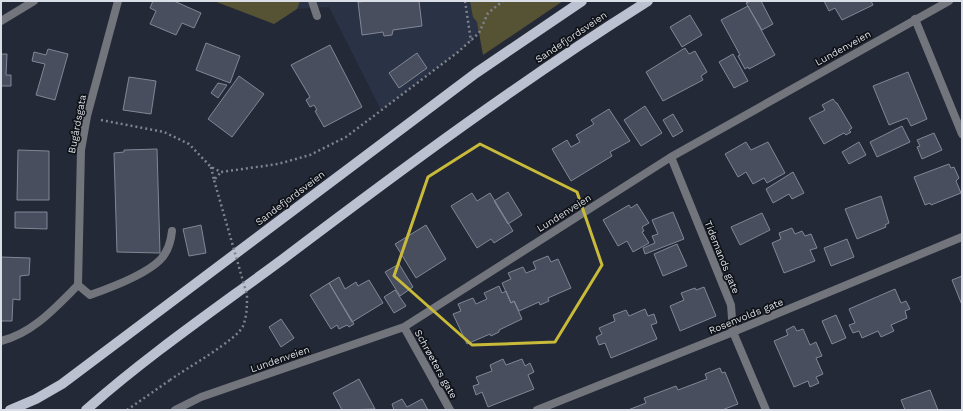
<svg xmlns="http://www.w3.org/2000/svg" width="963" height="411" font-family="'Work Sans',sans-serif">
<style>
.built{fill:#2a3245}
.green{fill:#565335}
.building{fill:#484e5d;stroke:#808797}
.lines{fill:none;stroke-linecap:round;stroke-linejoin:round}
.path{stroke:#7e838e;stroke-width:2.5;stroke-dasharray:2 3;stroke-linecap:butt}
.service{stroke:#72757c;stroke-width:8}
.minor{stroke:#72757c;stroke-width:8}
.primary{stroke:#bbc1d0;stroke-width:10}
.path-bridge{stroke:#7e838e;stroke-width:2.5;stroke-dasharray:2 3;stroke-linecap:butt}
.marked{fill:none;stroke:#c9ba3a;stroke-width:3;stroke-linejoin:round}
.labels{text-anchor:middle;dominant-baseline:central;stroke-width:3.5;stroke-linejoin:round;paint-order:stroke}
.street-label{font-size:10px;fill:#dadee6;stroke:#0f1217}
</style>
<rect width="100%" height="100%" fill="#232936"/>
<path class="built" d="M214 1H505L488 13 479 33 458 52 381 110 329 7 297 9 274 24Z"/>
<path class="green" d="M214 1H300L297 9 274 24Z
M470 1H563L483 55 477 22 473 17Z"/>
<path class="building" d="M153 1H174L201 13 194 28 182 23 176 35 150 24 156 11 150 8Z
M368 1H419L422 26 393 30 392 35 384 36 383 32 362 35 358 2Z
M751 1H761L773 24 762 30 746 3Z
M824 1H871L873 5 842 20 835 8 829 11Z
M748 6 775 55 749 69 748 67 745 69 738 56 740 55 721 20Z
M690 15 702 35 682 47 670 27Z
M206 43 240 56 230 83 196 70Z
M330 45 362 107 324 127 315 111 317 110 314 105 310 107 306 100 310 97 291 65Z
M685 48 689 54 695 51 707 72 701 76 703 80 663 101 646 72Z
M48 49 68 54 55 100 36 95 45 64 32 61 34 52 46 55Z
M417 53 427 68 399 88 389 73Z
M1 54H7L6 75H11V86H1Z
M733 54 748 81 734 88 719 62Z
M908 72 927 119 911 126 907 118 889 125 873 86Z
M239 76 264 94 232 137 208 119Z
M129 77 156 81 151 114 123 110Z
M218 83 227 85 218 98 211 93Z
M833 99 836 103H837L852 128 849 130 851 132 846 135 844 133 824 144 809 118 825 110 822 105Z
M645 106 662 133 641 146 624 120Z
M609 109 630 141 610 152 612 156 571 181 552 149 567 140 571 147 580 142 576 135 594 124 591 120Z
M673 114 683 131 673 137 663 120Z
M902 126 910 142 877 157 870 142Z
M934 133 942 150 922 159 917 147 920 146 917 140Z
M746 142 751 150 768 142 785 173 767 183 764 178 753 184 746 172 738 177 725 154Z
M859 142 866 155 849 164 842 152Z
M157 149 160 253 117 252 114 153 124 152V150Z
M18 150 49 151V200H17Z
M949 164 951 168 954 167 959 178 956 181 961 193 931 205 930 203 925 205 914 177Z
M793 172 804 193 792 199 789 194 773 203 766 189Z
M508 192 522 215 508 224 494 201Z
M472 193 477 201 490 193 513 231 494 243 491 239 477 248 451 206Z
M881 196 889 223 885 225 886 227 857 239 845 209Z
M637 204 649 223 642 227 644 231 642 232 649 243 633 252 627 241 618 246 603 220 629 205 631 208Z
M15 212H47V229L15 228Z
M673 212 684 239 645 254 643 248 655 243 652 236 658 234 652 220Z
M762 213 770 230 740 245 731 227Z
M201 225 206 253 189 256 183 229Z
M426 225 446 259 416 278 395 244Z
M792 228 795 234 802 231 805 236 811 234 817 248 810 250 815 261 784 273 772 243 781 239 779 233Z
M847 239 854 257 831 266 824 248Z
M677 244 687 266 663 276 654 254Z
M548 256 551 262 558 259 571 288 548 298 549 301 540 305 539 302 519 311 514 301 511 303 502 283 511 279 508 273 523 267 526 273 536 269 533 262Z
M1 257 30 258 29 275 20 276V300L13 299 12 321H1Z
M399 264 413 287 400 296 385 272Z
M962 276V305L952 280Z
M339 277 345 289 356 282 358 286 369 280 383 303 352 322 329 283Z
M329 283 354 324 349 327 347 325 339 329 337 325 331 329 310 295Z
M499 286 502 293 506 291 511 303 514 301 522 319 499 330V332L491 336 490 334 467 344 453 314 461 311 458 304 473 298 476 304 487 299 484 293Z
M704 287 716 316 680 331 670 306 684 300 681 293 695 288 696 290Z
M895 289 901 303 906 301 910 309 905 311 907 318 891 325 894 331 881 337 878 331 862 338 859 331 853 333 849 325 855 323 849 309Z
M395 290 406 306 394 313 384 297Z
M645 309 648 316 654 314 657 323 651 325 657 339 611 358 605 343 599 345 596 337 602 334 599 328 615 321 613 315 626 310 629 316Z
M836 315 846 338 832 344 822 321Z
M281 319 294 338 281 347 269 327Z
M794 326 797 331 803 329 810 345 816 342 822 356 816 358 823 374 816 377 819 383 810 387 808 381 794 387 774 341 788 335 786 330Z
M503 359 506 365 522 359 525 366 530 363 534 372 528 375 534 389 488 407 482 392 476 395 473 386 479 384 476 377 492 371 490 365Z
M720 368 722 373 725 372 738 404 722 410H628L646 403 644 398 676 386 678 390 707 379 705 374Z
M359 379 375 409 342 410 333 393Z
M930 390 938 410H905L901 400Z
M402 399 407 407 422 399 428 410H394L392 404Z"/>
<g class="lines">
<path class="path" d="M465 1 471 41
M101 120 164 132 189 144 211 167 221 172 278 164 310 155 346 137 458 52 479 33 488 13 503 1
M211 167 214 180 221 172
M127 410 170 380"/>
<path class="service" d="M1 341C33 333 55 308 78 285"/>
<path class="minor" d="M118 1 87 116 81 150 78 285 90 295C110 288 146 274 160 260 167 253 171 241 172 231
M312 1 317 16
M915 19 962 134
M1 21 34 1
M671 157 731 305 733 332 766 410
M404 327 450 410
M175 410 201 397 404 327 671 157 949 1
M537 410 733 332 962 237"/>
<path class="primary" d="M10 410 36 399 62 384 476 73 582 1
M86 410C148 355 217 308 283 259 402 169 522 80 648 1"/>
<path class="path-bridge" d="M170 380C185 369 237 340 243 326 247 316 247 306 247 295L214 180"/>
</g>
<path class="marked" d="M480 144 577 192 602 265 555 342 472 345 394 276 428 177Z"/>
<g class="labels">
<g class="street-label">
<text transform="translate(571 37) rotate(-34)">Sandefjordsveien</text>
<text transform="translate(843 48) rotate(-29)">Lundenveien</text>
<text transform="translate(77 124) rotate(-79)">Bugårdsgata</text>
<text transform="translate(290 198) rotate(-37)">Sandefjordsveien</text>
<text transform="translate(564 213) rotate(-32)">Lundenveien</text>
<text transform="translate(722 257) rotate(68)">Tidemands gate</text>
<text transform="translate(746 316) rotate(-22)">Rosenvolds gate</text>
<text transform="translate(280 359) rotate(-19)">Lundenveien</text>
<text transform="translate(436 364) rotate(61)">Schrøeters gate</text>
</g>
</g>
<rect width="963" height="411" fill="none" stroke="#dadee6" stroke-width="4"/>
</svg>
